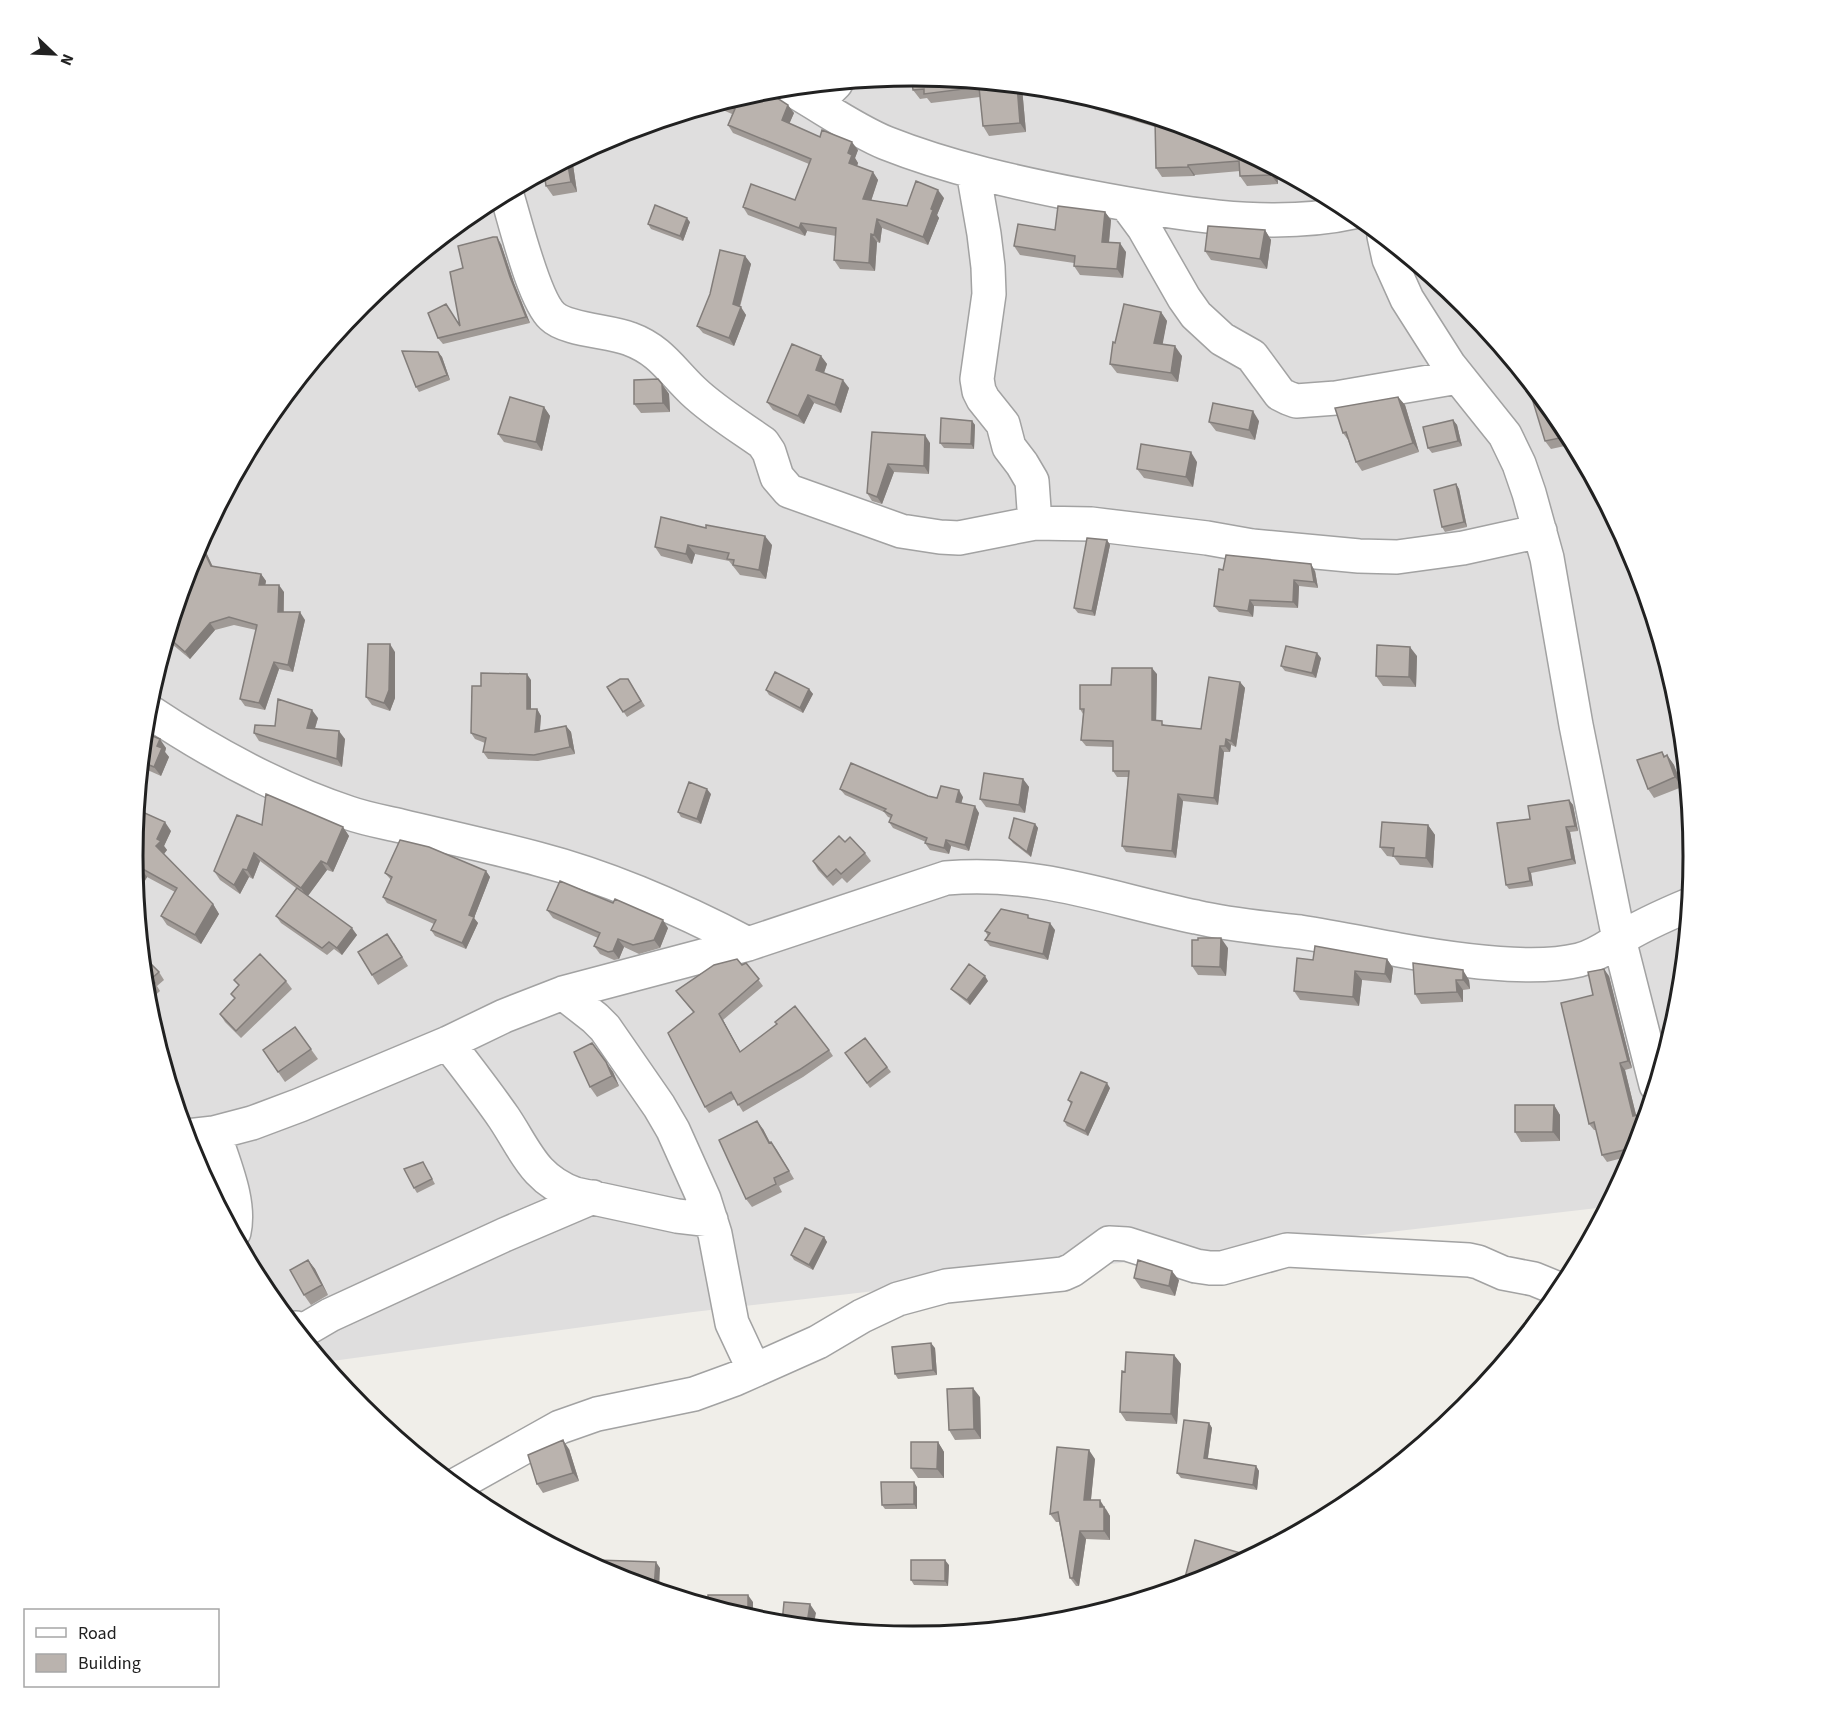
<svg xmlns="http://www.w3.org/2000/svg" width="1827" height="1711" font-family="'Source Sans 3',sans-serif">
<style>
.residential{fill:#dfdede}
.lines{fill:none;stroke-linecap:round;stroke-linejoin:round}
.minor-casing{stroke:#a2a2a2;stroke-width:36}
.minor{stroke:#fff;stroke-width:33}
.wall{fill:#a09a96}
.shaded-wall{fill:#827d7a}
.building{fill:#bab3ae;stroke:#827d7a;stroke-width:1.5}
.rim{fill:none;stroke:#212121;stroke-width:3}
</style>
<rect width="100%" height="100%" fill="#f0eee9"/>
<path class="residential" d="M913 75 1066 90 1212 135 1347 207 1466 304 1563 422 1635 557 1679 704 1694 856 1679 1008 1634 1154 1606 1207 693 1312 325 1362 264 1289 192 1154 148 1007 133 855 148 703 193 557 265 422 362 303 480 206 615 134 762 90Z"/>
<g class="lines">
<g class="minor-casing">
<path id="minor" d="M787 87C820 105 852 129 886 143 949 168 1017 183 1084 196 1168 212 1269 231 1354 212
M816 103 836 83
M973 171 984 234 988 267 989 294 977 379 979 391 983 399 1003 424 1009 447 1022 464 1032 481 1035 523
M506 192C515 220 533 298 552 316 566 330 610 331 630 339 660 350 671 370 693 391 714 411 739 426 763 443L769 452 777 477 789 491 901 531 940 537 959 538 1035 523 1091 524 1207 538 1252 546 1359 556 1397 557 1463 548 1540 531
M1127 205 1144 228 1184 298 1196 315 1222 339 1252 356 1280 394 1288 398 1296 401 1336 398 1458 377
M1384 236 1389 259 1407 299 1449 365 1505 435 1519 464 1529 493 1547 558 1576 725 1619 939 1656 1085
M147 710C210 752 277 789 349 813 366 819 384 822 401 826 447 837 493 847 538 859 611 878 681 909 748 944
M563 993 595 1018 605 1028 659 1106 673 1130 704 1199 715 1234 732 1323 754 1370
M448 1043C467 1068 486 1092 504 1118 526 1151 534 1179 575 1194L677 1216 711 1220
M214 1133C223 1163 241 1201 234 1232
M187 1136 214 1133 252 1123 300 1105 448 1043 504 1016 563 993 748 944 946 878C1038 870 1109 899 1196 917 1230 925 1266 928 1300 932 1333 937 1366 944 1399 950 1449 959 1530 972 1579 960 1595 956 1607 947 1620 939 1642 925 1665 915 1689 905
M296 1328 299 1330 306 1329 330 1315 504 1235 593 1197
M456 1485 560 1427 597 1414 694 1394 735 1379 818 1342 862 1316 898 1299 946 1286 1063 1274 1072 1270 1109 1243 1127 1244 1196 1266 1210 1268H1222L1287 1250 1469 1260 1478 1262 1503 1273 1534 1279 1561 1290"/>
</g>
<use href="#minor" class="minor"/>
</g>
<path class="wall" d="M914 75 1060 89 1022 88 1026 132 989 136 983 126 980 97 931 103 927 98 920 99 913 90Z
M762 90 794 113 789 124 820 137 858 150 855 158 858 163 857 166 873 172 878 180 871 201 907 206 944 198 937 215 939 218 928 245 882 228 880 243 877 242 875 271 840 269 834 260 836 236 807 231 805 236 748 215 743 207 795 200 809 164 733 133 728 125 732 114 716 107 714 104Z
M1087 99 1212 135 1277 169 1278 184 1247 186 1240 176V171L1195 175 1194 176 1162 177 1156 168 1155 127 1094 109Z
M572 158 577 192 553 196 546 186Z
M1105 212 1111 220 1109 243 1126 252 1123 278 1080 275 1074 266V263L1020 255 1014 246 1055 230Z
M690 222 683 241 651 229 648 224Z
M1265 230 1271 240 1267 269 1211 260 1205 251Z
M501 244 514 283 530 323 443 344 438 338 460 325 463 268Z
M745 256 751 264 740 307 746 315 734 346 703 333 697 326Z
M415 259 416 261 402 271Z
M1161 312 1167 321 1162 344 1182 356 1178 382 1117 373 1110 364 1115 343Z
M438 352 442 357 450 380 419 392 416 387Z
M821 356 827 364 824 373 849 388 841 413 814 403 804 424 773 410 767 402Z
M662 384 669 394 670 412 641 413 634 404Z
M1398 397 1405 405 1419 452 1362 471 1356 462 1348 440 1343 433Z
M544 407 550 416 542 451 504 442 498 434Z
M1453 420 1457 425 1462 446 1432 453 1428 448Z
M972 421 975 425 974 449 944 448 940 443Z
M1259 421 1255 440 1216 431 1209 422Z
M1563 422 1574 444 1551 449 1545 441Z
M872 432 930 443 929 474 894 472 882 504 872 501 867 493Z
M1197 462 1193 487 1144 478 1137 469Z
M1456 484 1459 489 1467 527 1445 532 1442 527Z
M661 517 772 545 766 579 740 575 729 561 695 554 692 564 661 556 655 547Z
M1107 540 1110 545 1095 616 1078 613 1074 608Z
M205 550 213 567 261 574 266 581 265 585 284 592V612L305 620 293 672 279 669 265 710 245 706 240 699 256 630 234 625 215 630 190 659 167 640 193 556Z
M1315 571 1318 588 1299 586 1298 608 1254 606 1253 617 1219 612 1214 606Z
M395 652V698L390 711 372 705 366 697Z
M1417 656 1416 687 1383 686 1376 676Z
M1321 658 1316 678 1285 671 1281 666Z
M1157 674 1156 720 1165 725 1201 729 1240 682 1245 688 1236 747 1231 745 1230 752H1224L1218 805 1183 801 1176 858 1126 852 1122 846 1128 777H1117L1113 771V747L1086 746 1081 740 1083 714 1080 709 1111 685Z
M531 680V709H537L541 716 540 731 566 726 571 732 575 754 538 761 488 759 483 752 485 743 475 739 471 733 481 686Z
M631 684 645 706 627 717 607 687Z
M809 689 813 694 803 713 769 695 766 690Z
M318 718 315 729 345 739 342 767 259 741 254 733 275 726Z
M145 733 166 748 165 752 169 757 161 776 143 768 141 772Z
M1662 752 1665 756 1667 755 1674 765 1682 787 1654 798 1648 789Z
M1023 779 1029 787 1025 813 986 807 980 799Z
M840 789 928 796 937 798 963 797 961 803 979 813 969 851 951 846 949 854 930 850 925 843 926 842 893 828 889 822 891 818 888 817 884 812 845 795Z
M711 794 701 824 681 817 678 812Z
M1569 800 1573 805 1578 831 1570 832 1576 864 1531 873 1533 886 1509 889 1506 885 1530 819Z
M1035 824 1038 828 1031 857 1013 843 1009 838Z
M262 825 343 827 349 836 333 872 327 870 308 896 357 935 342 955 334 949 327 955 281 923 276 916 296 888 260 861 253 879 249 877 240 894 220 880 214 871Z
M1428 825 1435 835 1433 868 1400 865 1394 857 1387 856 1380 847Z
M171 831 164 846 167 850 164 854 213 904 219 914 201 944 167 925 161 916 175 892 147 877 137 895 133 855Z
M845 842 865 853 871 861 847 883 842 878 833 886 818 870 813 861Z
M486 871 490 877 474 918 478 923 466 949 435 936 431 930 434 924 387 903 383 897 391 880 385 873Z
M547 910 668 928 660 948 639 954 624 947 619 959 614 960 600 954 594 946 598 938 553 918Z
M1031 919 1055 930 1048 960 990 946 985 940 988 936 985 931Z
M394 943 408 966 378 985 372 975Z
M1228 948 1226 976 1198 975 1192 966Z
M143 956 159 972 164 980 157 986 160 991 147 1003Z
M1387 959 1393 968 1391 983 1362 980 1359 1006 1300 1000 1294 991 1313 960Z
M746 963 763 986 723 1020 740 1052 829 1050 833 1056 803 1077 743 1112 735 1099 709 1113 705 1107 693 1012 676 991 742 965Z
M1413 963 1469 980 1470 989 1463 990V1002L1421 1004 1415 994Z
M1609 976 1632 1068 1625 1070 1636 1115 1642 1122 1643 1126 1634 1155 1607 1162 1602 1155 1596 1130H1594L1589 1124 1593 995Z
M234 980 286 981 292 989 241 1038 225 1022 220 1014 235 999 231 994 239 986Z
M988 981 970 1005 955 993 951 989Z
M295 1027 318 1059 285 1082 263 1050Z
M865 1038 891 1072 870 1088 845 1053Z
M592 1043 613 1072 619 1086 597 1097 590 1087Z
M1110 1088 1088 1136 1067 1126 1064 1121 1071 1104 1068 1100Z
M1554 1105 1560 1115V1141L1521 1142 1515 1132Z
M763 1129 770 1142H771L777 1150 794 1179 779 1186 782 1192 752 1207 746 1199Z
M423 1162 435 1184 417 1193 414 1188Z
M824 1237 827 1242 813 1270 794 1260 791 1255Z
M308 1260 315 1269 328 1295 311 1305 304 1295Z
M1134 1278 1179 1280 1175 1296 1141 1288Z
M935 1348 937 1375 898 1379 895 1374Z
M1174 1355 1181 1364 1177 1424 1126 1421 1120 1412Z
M980 1397 981 1439 955 1440 949 1430Z
M1209 1423 1212 1428 1208 1458 1256 1466 1259 1471 1257 1490 1181 1478 1177 1473Z
M938 1442 944 1452V1478H918L911 1468Z
M569 1449 579 1481 543 1493 537 1484Z
M1095 1459 1091 1500 1106 1509 1110 1516V1540L1086 1539 1079 1586H1076L1070 1578 1059 1522H1056L1050 1514Z
M917 1487V1509H885L882 1505Z
M949 1565 948 1586 914 1585 911 1580Z"/>
<path class="shaded-wall" d="M1017 85 1021 86 1022 88 1026 132 1020 123Z
M788 105 794 113 787 129 782 120Z
M852 142 858 150 855 158 858 163 855 172 849 163 848 153Z
M572 158 577 192 571 182 567 160Z
M1188 165 1195 175 1194 176 1188 167Z
M1271 166 1277 169 1278 184 1271 175Z
M873 172 878 180 869 207 863 199Z
M938 190 944 198 937 215 939 218 928 245 923 237 931 209Z
M1105 212 1111 220 1108 251 1102 242Z
M687 218 690 222 683 241 680 236Z
M877 219 882 228 880 243 874 235Z
M801 223 807 231 805 236 799 228Z
M1265 230 1271 240 1267 269 1260 259Z
M871 234 877 242 875 271 869 263Z
M497 237 501 244 514 283 530 323 526 317 510 277Z
M1120 243 1126 252 1123 278 1117 269Z
M745 256 751 264 738 312 733 304Z
M741 307 746 315 734 346 729 338Z
M1161 312 1167 321 1161 353 1154 343Z
M1175 346 1182 356 1178 382 1171 373Z
M438 352 442 357 450 380 447 375Z
M821 356 827 364 822 378 816 370Z
M843 380 849 388 841 413 835 405Z
M662 384 669 394 670 412 663 403Z
M808 395 814 403 804 424 798 416Z
M1398 397 1405 405 1419 452 1413 443Z
M544 407 550 416 542 451 536 442Z
M1253 411 1259 421 1255 440 1249 430Z
M1453 420 1457 425 1462 446 1458 441Z
M972 421 975 425 974 449 971 444Z
M925 435 930 443 929 474 924 466Z
M1191 452 1197 462 1193 487 1186 477Z
M888 464 894 472 882 504 877 497Z
M1456 484 1459 489 1467 527 1464 522Z
M765 536 772 545 766 579 759 570Z
M1107 540 1110 545 1095 616 1092 611Z
M200 543 205 550 216 574 211 566Z
M688 545 695 554 692 564 686 554Z
M1311 564 1315 571 1318 588 1314 582Z
M261 574 266 581 264 592 259 585Z
M1294 580 1299 586 1298 608 1293 602Z
M279 585 284 592 283 619 278 612Z
M1250 600 1254 606 1253 617 1248 611Z
M300 612 305 620 293 672 288 665Z
M210 623 215 630 190 659 185 652Z
M390 644 395 652V698L390 711 384 703Z
M1410 647 1417 656 1416 687 1409 677Z
M1317 653 1321 658 1316 678 1312 673Z
M274 662 279 669 265 710 259 703Z
M1152 668 1157 674 1156 727 1152 720Z
M527 674 531 680V715L527 709Z
M1240 682 1245 688 1236 747 1231 741Z
M809 689 813 694 803 713 800 708Z
M537 709 541 716 539 738 535 732Z
M312 710 318 718 312 737 307 728Z
M566 726 571 732 575 754 570 747Z
M339 731 345 739 342 767 337 759Z
M160 739 166 748 165 752 169 757 161 776 154 767 157 746Z
M1226 739 1231 745 1230 752 1225 746Z
M1220 746 1224 752 1218 805 1214 798Z
M1667 755 1674 765 1682 787 1675 777Z
M1023 779 1029 787 1025 813 1019 805Z
M707 789 711 794 701 824 697 819Z
M959 790 963 797 960 808 956 802Z
M1178 794 1183 801 1176 858 1172 851Z
M1569 800 1573 805 1578 831 1575 826Z
M975 806 979 813 969 851 965 845Z
M165 822 171 831 164 846 167 850 163 855 156 846 157 839Z
M1035 824 1038 828 1031 857 1027 852Z
M1428 825 1435 835 1433 868 1426 858Z
M343 827 349 836 333 872 327 864Z
M1566 827 1570 832 1576 864 1572 859Z
M946 840 951 846 949 854 944 848Z
M254 853 260 861 253 879 247 870Z
M321 861 327 870 307 897 301 888Z
M141 868 147 877 137 895 135 878Z
M1528 868 1531 873 1533 886 1530 881Z
M243 869 249 877 240 894 234 885Z
M486 871 490 877 474 918 478 923 466 949 462 943 469 915Z
M213 904 219 914 201 944 195 935Z
M663 920 668 928 660 948 654 940Z
M1050 923 1055 930 1048 960 1043 954Z
M352 928 357 935 342 955 337 948Z
M1221 938 1228 948 1226 976 1220 967Z
M618 939 624 947 619 959 613 951Z
M1387 959 1393 968 1391 983 1385 974Z
M1604 969 1609 976 1632 1068 1628 1061Z
M1463 970 1469 980 1470 989 1463 980Z
M1355 971 1362 980 1359 1006 1353 997Z
M985 976 988 981 970 1005 967 1000Z
M1456 980 1463 990V1002L1457 992Z
M719 1014 723 1020 744 1058 740 1052Z
M606 1062 613 1072 619 1086 612 1076Z
M1620 1063 1625 1070 1638 1123 1633 1116Z
M1107 1083 1110 1088 1088 1136 1085 1131Z
M1554 1105 1560 1115V1141L1553 1132Z
M1638 1115 1642 1122 1643 1126 1641 1132Z
M757 1121 763 1129 774 1151 769 1143Z
M824 1237 827 1242 813 1270 809 1265Z
M308 1260 315 1269 328 1295 322 1285Z
M1172 1271 1179 1280 1175 1296 1169 1286Z
M931 1343 935 1348 937 1375 933 1370Z
M1174 1355 1181 1364 1177 1424 1171 1414Z
M973 1388 980 1397 981 1439 974 1429Z
M1209 1423 1212 1428 1207 1463 1204 1458Z
M563 1440 569 1449 579 1481 573 1473Z
M938 1442 944 1452V1478L937 1469Z
M1089 1450 1095 1459 1090 1508 1084 1500Z
M1256 1466 1259 1471 1257 1490 1253 1485Z
M914 1482 917 1487V1509L914 1504Z
M1100 1500 1110 1516V1540L1104 1531 1100 1507Z
M1080 1531 1086 1539 1079 1586 1073 1578Z
M945 1560 949 1565 948 1586 945 1581Z
M656 1562 660 1568 659 1590 654 1588Z
M748 1595 753 1602V1619L748 1617Z
M810 1604 816 1613 814 1623 816 1626H810L808 1617Z"/>
<path class="building" d="M911 75 1017 85 1020 123 983 126 979 87 924 94V89L913 90Z
M762 90H764L768 92 788 105 782 120 820 137 822 130 852 142 848 153 852 155 849 163 873 172 863 199 907 206 916 181 938 190 931 209 933 210 923 237 877 219 874 235 871 234 869 263 834 260 836 228 801 223 799 228 743 207 751 184 795 200 811 159 728 125 735 109 719 103Z
M1088 97 1212 135 1271 166V175L1240 176 1239 161 1188 165V167L1156 168 1155 120 1087 99Z
M567 160 571 182 546 186 544 172Z
M655 205 687 218 680 236 648 224Z
M1058 206 1105 212 1102 242 1120 243 1117 269 1074 266 1075 256 1014 246 1018 224 1055 230Z
M1208 226 1265 230 1260 259 1205 251Z
M493 237H497L510 277 526 317 438 338 428 313 446 304 460 326 450 272 463 268 458 246Z
M720 250 745 256 733 304 741 307 729 338 697 326 710 294Z
M1124 304 1161 312 1154 343 1175 346 1171 373 1110 364 1113 342 1115 343Z
M792 344 821 356 816 370 843 380 835 405 808 395 798 416 767 402Z
M402 351 438 352 447 375 416 387Z
M658 379 662 384 663 403 634 404V380Z
M1538 392 1563 422 1570 436 1545 441 1531 395Z
M510 397 544 407 536 442 498 434Z
M1398 397 1413 443 1356 462 1346 432 1343 433 1335 408Z
M1213 403 1253 411 1249 430 1209 422Z
M941 418 972 421 971 444 940 443Z
M1453 420 1458 441 1428 448 1423 427Z
M872 432 925 435 924 466 888 464 877 497 867 493Z
M1141 444 1191 452 1186 477 1137 469Z
M1456 484 1464 522 1442 527 1434 490Z
M661 517 706 528V525L765 536 759 570 733 565 734 560 727 559 729 553 688 545 686 554 655 547Z
M1087 538 1107 540 1092 611 1074 608Z
M200 543 211 566 261 574 259 585H279L278 612H300L288 665 274 662 259 703 240 699 257 625 229 617 210 623 185 652 168 637 193 556Z
M1226 555 1311 564 1314 582 1294 580 1293 602 1250 600 1248 611 1214 606 1219 569 1223 570Z
M368 644H390L389 690 384 703 366 697Z
M1377 645 1410 647 1409 677 1376 676Z
M1286 646 1317 653 1312 673 1281 666Z
M1112 668H1152V720L1162 721V725L1201 729 1209 677 1240 682 1231 741 1226 739 1225 746H1220L1214 798 1178 794 1172 851 1122 846 1129 771H1113V741L1081 740 1084 709H1080V685H1111Z
M775 672 809 689 800 708 766 690Z
M481 673 527 674V709H537L535 732 566 726 570 747 534 755 483 752 486 738 471 733 472 686H481Z
M620 679H628L641 701 623 712 607 687Z
M278 699 312 710 307 728 339 731 337 759 254 733 255 725 275 726Z
M145 733 160 739 157 746 162 748 154 767 142 762Z
M1662 752 1664 757 1667 755 1675 777 1648 789 1637 760Z
M851 763 928 796 937 798 941 786 959 790 956 802 975 806 965 845 946 840 944 848 925 843 927 838 889 822 892 815 884 811 886 809 840 789Z
M984 773 1023 779 1019 805 980 799Z
M689 782 707 789 697 819 678 812Z
M266 794 343 827 327 864 321 861 301 888 254 853 247 870 243 869 234 885 214 871 237 815 262 825Z
M1569 800 1575 826 1566 827 1572 859 1528 868 1530 881 1506 885 1497 823 1530 819 1528 806Z
M138 810 165 822 157 839 161 841 156 846 213 904 195 935 161 916 177 888 141 868 135 878 133 855Z
M1014 818 1035 824 1027 852 1009 838Z
M1382 822 1428 825 1426 858 1393 856 1394 848 1380 847Z
M839 836 845 842 850 837 865 853 841 874 836 869 827 877 813 861Z
M400 840 429 847 486 871 469 915 474 917 462 943 431 930 436 920 383 897 392 877 385 873Z
M560 881 613 903 615 899 663 920 654 940 633 945 618 939 613 951 608 952 594 946 600 933 547 910Z
M297 888 352 928 337 948 329 942 322 948 276 916Z
M1001 909 1028 915V918L1050 923 1043 954 985 940 990 933 985 931Z
M387 934 402 957 372 975 358 952Z
M1198 938H1221L1220 967 1192 966V940H1198Z
M1315 946 1387 959 1385 974 1355 971 1353 997 1294 991 1297 958 1313 960Z
M260 954 286 981 236 1031 220 1014 235 998 231 994 239 985 234 980Z
M143 956 159 972 151 979 155 983 146 991Z
M737 959 742 965 746 963 759 979 719 1014 740 1052 777 1024 775 1022 795 1006 829 1050 799 1070 738 1105 731 1092 705 1107 668 1033 694 1012 676 991 714 965Z
M1413 963 1463 970V980H1456L1457 992 1415 994Z
M969 964 985 976 967 1000 951 989Z
M1604 969 1628 1061 1620 1063 1633 1116 1638 1115 1641 1132 1637 1147 1602 1155 1594 1122 1589 1124 1561 1003 1593 995 1588 972Z
M295 1027 311 1049 278 1072 263 1050Z
M865 1038 887 1067 867 1083 845 1053Z
M592 1043 606 1062 612 1076 590 1087 574 1052Z
M1081 1072 1107 1083 1085 1131 1064 1121 1072 1102 1068 1100Z
M1515 1105H1554L1553 1132H1515Z
M757 1121 769 1143 771 1142 789 1171 774 1178 776 1184 746 1199 719 1140Z
M423 1162 432 1179 414 1188 404 1169Z
M805 1228 824 1237 809 1265 791 1255Z
M308 1260 322 1285 304 1295 290 1270Z
M1138 1260 1172 1271 1169 1286 1134 1278Z
M931 1343 933 1370 895 1374 892 1347Z
M1126 1352 1174 1355 1171 1414 1120 1412 1122 1371 1125 1372Z
M973 1388 974 1429 949 1430 947 1389Z
M1184 1420 1209 1423 1204 1458 1256 1466 1253 1485 1177 1473Z
M563 1440 573 1473 537 1484 528 1455Z
M911 1442H938L937 1469 911 1468Z
M1057 1447 1089 1450 1084 1500H1100V1507H1104V1531H1080L1073 1578H1070L1058 1512 1050 1514Z
M881 1482H914V1504L882 1505Z
M1195 1540 1251 1556 1212 1577 1183 1585Z
M597 1560 656 1562 654 1588 615 1576 588 1562H597Z
M911 1560H945V1581L911 1580Z
M708 1595H748V1617L708 1605Z
M784 1602 810 1604 808 1617 811 1618 810 1626 782 1623Z
M931 1626 959 1629V1632L924 1635 925 1627 931 1628Z"/>
<path d="M0 0H1827V1711H0ZM143 856a770 770 0 1 1 1540 0a770 770 0 1 1-1540 0Z" fill="#fff" fill-rule="evenodd"/>
<path class="rim" d="M143 856a770 770 0 1 1 1540 0a770 770 0 1 1-1540 0Z"/>
<rect x="24" y="1609" width="195" height="78" fill="#ffffff" stroke="#a6a6a6" stroke-width="1.5"/>
<rect x="36" y="1628" width="30" height="9" fill="#ffffff" stroke="#a6a6a6" stroke-width="1.5"/>
<text x="78" y="1639" font-size="18" fill="#212121">Road</text>
<rect x="36" y="1654" width="30" height="18" fill="#bab3ae" stroke="#a6a6a6" stroke-width="1.5"/>
<text x="78" y="1669" font-size="18" fill="#212121">Building</text>
<g transform="translate(54 54) rotate(113)" stroke="#ffffff" stroke-width="4.5" paint-order="stroke">
<path d="M0-4.5L10 22L0 15L-10 22Z" fill="#212121"/>
<text y="-9" font-size="16" font-weight="bold" text-anchor="middle" fill="#212121">N</text>
</g>
</svg>
